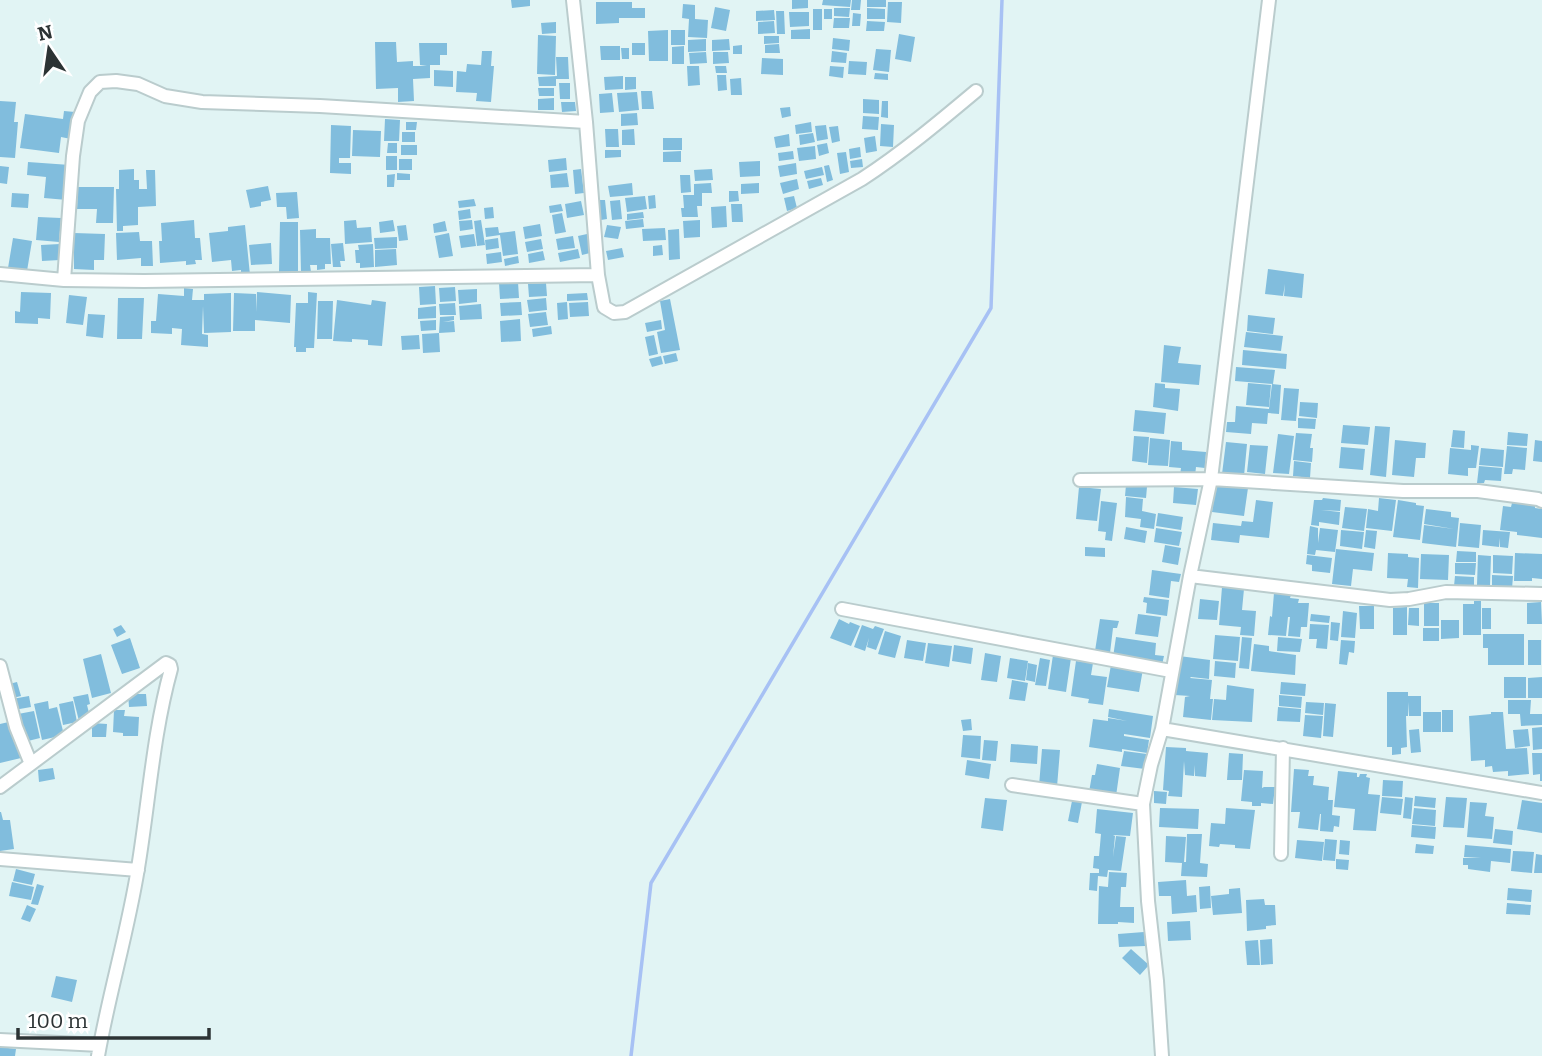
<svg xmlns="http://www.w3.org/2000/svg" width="1542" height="1056" font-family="Bitter,serif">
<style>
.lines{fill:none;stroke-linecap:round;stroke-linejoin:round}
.stream{stroke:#a7c1f4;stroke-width:3.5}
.building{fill:#81bddd}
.street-casing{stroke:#bacccd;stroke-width:16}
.street{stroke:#fff;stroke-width:12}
</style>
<rect width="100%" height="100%" fill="#e1f4f4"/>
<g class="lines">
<path class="stream" d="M631 1056 651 883 991 308 1002 0"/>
</g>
<path class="building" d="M511 0H530V6L512 8Z
M792 0H808V8L792 9Z
M823 0H851L850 7 822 5Z
M852 0H861L860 10H851Z
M867 0H886V7H867Z
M596 2H632V8H645V18H619V23L596 24Z
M888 2H902L901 23 887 22Z
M683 4 695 5V19L708 20 707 38 688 37 689 19 682 18Z
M715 7 730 10 726 31 711 28Z
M834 8H850L849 17 834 16Z
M867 8 885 9V19H867Z
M813 9H822V30H813Z
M824 9H832V19H824Z
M774 10 775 20 756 21V11Z
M776 11H784L785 34H777Z
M789 12H809V26L790 27Z
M853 13 861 14 860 26H852Z
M834 18H850L849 28H833Z
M774 21 775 33 758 34V22Z
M867 21 885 22 884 31H866Z
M556 22V33L542 34 541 23Z
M810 29V39H791V30Z
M668 30V61H649L648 31Z
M671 30H685V45H671Z
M899 34 915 37 911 62 895 59Z
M538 35 556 36 555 75 537 74Z
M764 36H779V43L764 44Z
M833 38 850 40 849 51 832 49Z
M706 39V51L688 52V40Z
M729 39 730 50 712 51V40Z
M375 42H396L397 62 413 61V66H427L420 65 419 43H447V55H440V65H430V78L413 79 414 101 398 102V88L376 89Z
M632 43H645V55H632Z
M779 44 780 53H765V45Z
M742 45V54H733V46Z
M600 46H620V60H601Z
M684 46V64H672V47Z
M621 48H629V59H622Z
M876 49 891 50 889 72 873 70Z
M482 51H492L491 66H494L491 102 476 101 477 93 456 92 457 71 466 72 467 64 481 65Z
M832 51 847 53 846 63 831 62Z
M706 52 707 63 690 64 689 53Z
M713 52H728L729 63 713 64Z
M556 57H568L569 79H556V86H539L538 77 557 76Z
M762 58 783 59V75L761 74Z
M849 61 867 62 866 75 848 74Z
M687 66H699L700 85 688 86Z
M715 66H726L727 73H716Z
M830 66 844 67 843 78 829 76Z
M434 70 453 71V87L434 86Z
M875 73 888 74V80L874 79Z
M717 75H726L727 90 718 91Z
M623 76V89L605 90 604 77Z
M625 77H636V89L625 90Z
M741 78 742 95H731L730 79Z
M559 83H570V99H560Z
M538 88H554V96H539Z
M641 91H652L654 109H642Z
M637 92 639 110 619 112 617 93Z
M612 93 614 112 600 113 599 94Z
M554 98V110H538V99Z
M863 99 879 100V114L863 113Z
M0 101 16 102 14 122H18L15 158 0 157Z
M882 101H888V118L881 117Z
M561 102H575L576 111 562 112Z
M790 107 791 116 782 118 780 108Z
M64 111 75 112 71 139 61 137 59 153 20 148 25 114 63 119Z
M637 113 638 125 621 126V114Z
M863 116 879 117 878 130 862 129Z
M385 119 400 120 399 141H384Z
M406 122H417L416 130H406Z
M811 122 812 132 796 134 795 125Z
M881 124 894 125 893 147 880 146Z
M331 125 351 126 350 158H339V163H351V174L330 173Z
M826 125 828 139 817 141 815 126Z
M838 126 840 141 832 143 829 127Z
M605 129H618L619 147H606Z
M634 129 635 145H622V130Z
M353 130 381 131 380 157 352 156Z
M402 132H415V142H402Z
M813 133 815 142 800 145 799 135Z
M789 134 790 146 776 148 774 137Z
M875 136 877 151 866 153 864 138Z
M663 138H682V150H663Z
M388 143H397V153H387Z
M827 143 829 153 819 156 817 145Z
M401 145H417V155H401Z
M815 146 816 159 799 161 797 148Z
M860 147 861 157 850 159 849 149Z
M605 150H621V157L605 158Z
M681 151V162H663V152Z
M793 151 794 159 779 161 778 153Z
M846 152 849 172 840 174 837 153Z
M386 156H397V170H386Z
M566 158 567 170 549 172 548 160Z
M399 159H412V170H399Z
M862 159 863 167 851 168 850 161Z
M760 161V176L740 177 739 162Z
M28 162 70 165 67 200 44 198 46 177 27 175Z
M796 163 797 174 780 177 778 166Z
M829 165 833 180 827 182 824 166Z
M0 166 9 167 7 184 0 183Z
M822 167 824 175 806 179 804 171Z
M134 169V180H139V189H147L146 170H155L156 206 138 207V225L123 226V231H117L116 189H119V170Z
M581 169 584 193 575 194 573 170Z
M712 169 713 180 695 181 694 170Z
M397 173 410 174V180H397Z
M567 173 569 187 551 188 550 175Z
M395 174 394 187H387V175Z
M680 175H690L691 192 681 193Z
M821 178 823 185 809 189 807 181Z
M797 179 799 189 783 194 780 183Z
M632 183 633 195 610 197 608 186Z
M711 183 712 193H702V206H697L698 217H682L681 208H684L683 195H694V184Z
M759 183V193L741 194V184Z
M268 186 271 200 261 202V206L250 208 246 190Z
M78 187H114L113 223H96L97 209H77Z
M729 191H738L739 201 729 202Z
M297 192 299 218 287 219 286 207H277L276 193Z
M12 193 29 194 28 208 11 207Z
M655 195 656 208 649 209 648 196Z
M645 196 647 209 627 212 625 198Z
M794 196 797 208 787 211 784 198Z
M474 199 476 206 459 208 458 201Z
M599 200H605L607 219 601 220Z
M620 200 622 219 612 220 610 201Z
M581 201 584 215 567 218 565 204Z
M561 204 563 211 550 213 549 206Z
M731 204H742L743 222H732Z
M726 206 727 227 712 228 711 207Z
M493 207 494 218 485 219 484 208Z
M470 209 471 218 459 220 458 211Z
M643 212 644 218 627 220V214Z
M562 213 566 232 555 234 552 215Z
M38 217 61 218 59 242 36 240Z
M643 219 644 227 626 229 625 221Z
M194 220 195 238H200L202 260H195L196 264 186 265V261L160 263 159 241H162L161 223Z
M356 220 357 228 371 227 372 242 345 244 344 221Z
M393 220 395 231 380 233 379 222Z
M472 220 473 229 460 231 459 221Z
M481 220 485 245 477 246 474 221Z
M700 220V237L684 238 683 221Z
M445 221 447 231 434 233 433 224Z
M280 222H298V272H279Z
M540 224 542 236 525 239 523 227Z
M245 225 250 275 241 276V270L232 271 231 260 212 262 209 233 228 231V227Z
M406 225 408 240 399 241 397 226Z
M607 225 621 227 618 239 604 237Z
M498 227 499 233 515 231 518 254 503 256 500 235 486 237 485 228Z
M665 228 666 240 643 241 642 229Z
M316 229V238H330L331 264H325V269L317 270V265H310L311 272H301L300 230Z
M679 229 680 259 669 260 668 230Z
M139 232 140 241H152L153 266H141V258L117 260 116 233Z
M74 233 105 234 104 260H94V270L74 269Z
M449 233 453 256 439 258 435 236Z
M474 234 476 246 461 248 459 236Z
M587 234 590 253 582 255 578 236Z
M573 236 575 248 558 250 556 239Z
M397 237V248L375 249 374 238Z
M13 238 32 241 27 271 8 268Z
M498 238 499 248 486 250 485 240Z
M541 239 543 249 527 252 525 242Z
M271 243 272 264 251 265 249 245Z
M343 243 345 261H340L341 267H333L331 244Z
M60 244V260L42 261 41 245Z
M373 244 374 267 360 268V263H356L355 250H359L358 245Z
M662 245 663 255 653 256V246Z
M622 248 624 257 608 260 606 251Z
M396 249 397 265 375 267V250Z
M578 249 580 258 560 262 558 253Z
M543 251 545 260 529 263 528 254Z
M501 252 502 262 487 264 486 254Z
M518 256 519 263 505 266 504 259Z
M1268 269 1304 274 1302 298 1284 296 1285 284 1283 296 1265 294Z
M518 282 519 298 500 299 499 283Z
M546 283 547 296 529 297 528 284Z
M435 286 436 304 420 305 419 287Z
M455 287 456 301 440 302 439 288Z
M184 288 193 289 192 300H204V294L231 293V332L204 333 203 306 202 334 208 335V347L181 345 182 329 172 328V334L151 333V321H156L158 294 184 296Z
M477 289V302L459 304 458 290Z
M21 292 51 293 50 319 38 318V324L15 323V311L20 312Z
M257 292 291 295 290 323 255 320V331H233L234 293 256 294V312Z
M308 292 317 293 314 348H306V352H296V347H294L296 303H308Z
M587 293 588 300 567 301V294Z
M69 295 87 297 83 325 66 323Z
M118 298H144L142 339H117Z
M546 298 547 310 529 312 527 300Z
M670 299 680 350 661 353 657 332 665 330 660 301Z
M337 300 371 305 372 300 386 302 382 346 368 345V340L352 339V342L333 341Z
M318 301H333L332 339H317Z
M521 302 522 315 501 316 500 303Z
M567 302 568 319 558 320 557 303Z
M588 302 589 316 570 317 569 303Z
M455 303 456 315H440L439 304Z
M481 304 482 319 460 320 459 306Z
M436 306V318L418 319V308Z
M546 312 548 325 530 327 528 314Z
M88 314 105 315 103 338 86 336Z
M1248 315 1275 318 1273 334 1247 331Z
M454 316V320L443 322 454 321 455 332 439 333 440 317Z
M520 319 521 341 501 342 500 321Z
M436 320V330L421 331 420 321Z
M661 320 662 329 647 332 645 323Z
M551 326 552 334 533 337 532 329Z
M1246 332 1283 336 1281 351 1244 347Z
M439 333 440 352 423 353 422 334Z
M419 335 420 349 402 350 401 336Z
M654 335 658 354 649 356 645 337Z
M1164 345 1181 347 1178 363 1201 365 1199 385 1161 382Z
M1243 350 1287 354 1286 369 1242 365Z
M676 353 678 361 665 364 663 356Z
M661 356 663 364 652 367 649 359Z
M1236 367 1275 370 1273 384 1235 381Z
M1155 383 1165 384V388L1180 389 1178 411 1153 407Z
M1248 383 1271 385 1269 407 1246 405Z
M1272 384 1281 385 1279 414 1268 413 1267 424 1252 423 1251 434 1226 432 1227 422H1235L1236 406 1269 409Z
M1284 388 1299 389 1296 421 1281 420Z
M1300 402 1318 403 1317 418 1299 416Z
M1135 410 1166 413 1164 434 1133 431Z
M1298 418 1316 419 1315 429 1298 428Z
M1343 425 1370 427 1368 445 1341 443Z
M1375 426 1390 427 1386 477 1370 475Z
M1453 430 1465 431 1464 448 1451 447Z
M1508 432 1528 434 1527 446 1507 445Z
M1296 433 1312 434 1310 448H1313L1312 462 1293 460Z
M1278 434 1294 436 1289 474 1273 473Z
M1134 436 1149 437 1147 463 1132 461Z
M1150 438 1170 440 1168 466 1148 465Z
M1395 440 1426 443 1425 458H1416L1414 477 1392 475Z
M1535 440 1542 441V462L1533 461Z
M1171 441 1182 442V450L1206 452 1205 468 1196 467 1195 476 1180 475 1181 468 1169 467Z
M1226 442 1247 444 1244 476 1222 474Z
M1250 445 1268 446 1265 474 1247 472Z
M1471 445 1479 446 1476 468H1468V476L1448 474 1450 448 1471 450Z
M1507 446 1527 448 1525 470 1513 469 1512 474H1504Z
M1341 447 1365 449 1363 470 1339 468Z
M1481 448 1504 450 1503 467 1479 465Z
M1294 461 1311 463 1310 478 1293 476Z
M1479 466 1502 468 1501 481 1485 480 1484 483H1477Z
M1126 485 1147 487 1146 498 1125 496Z
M1215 485 1248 488 1244 516 1212 512Z
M1079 487 1101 489 1097 521 1076 519Z
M1174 487 1198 489 1196 505 1173 503Z
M1126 497 1143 499 1142 511 1156 514 1154 529 1140 527 1141 519 1125 517Z
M1323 498 1341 500 1340 511 1321 510 1340 512 1339 525 1319 522V526L1311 525 1314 500H1322Z
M1379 498 1396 500 1392 531 1366 528 1368 509 1378 511Z
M1256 500 1273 502 1269 538 1240 535 1239 543 1211 540 1213 523 1241 526 1242 521 1253 522Z
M1398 500 1416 503V505L1424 506 1420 540 1393 537Z
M1101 501 1117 503 1112 541 1105 540 1106 532 1098 531Z
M1512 503 1535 506V508L1542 509V538L1517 535V532L1500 530 1503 506 1511 507Z
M1345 507 1367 509 1364 531 1342 528Z
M1426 509 1451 512V517L1459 518 1456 547 1422 543 1424 525 1454 529 1424 524Z
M1158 513 1183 517 1181 530 1156 526Z
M1460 523 1481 525 1479 548 1458 546Z
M1310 526 1318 528V543L1320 528 1338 530 1335 552 1316 550 1315 555 1307 554Z
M1126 527 1147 531 1145 543 1124 539Z
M1156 528 1182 532 1179 546 1154 542Z
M1341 530 1364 532 1362 549 1340 546Z
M1366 530 1377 531 1375 549 1364 547Z
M1483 530 1510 532 1508 548 1500 547V538L1499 547 1482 545Z
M1165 545 1181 548 1178 565 1162 562Z
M1085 547 1105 548V557L1085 556Z
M1336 549 1374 553 1372 571 1353 569 1351 586 1332 584Z
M1457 551 1476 552V562H1456Z
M1388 553 1408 554V557L1419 558 1418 588 1407 587 1408 579 1387 578Z
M1515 553 1542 554V579L1532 578V581H1514Z
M1421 554 1449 555 1448 580 1420 579Z
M1307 555 1332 558 1330 573 1312 571V565L1306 564Z
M1478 555 1491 556 1490 585H1477Z
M1493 555 1513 556 1512 574 1493 573Z
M1455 563H1476L1475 575 1455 574Z
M1152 570 1181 574 1179 582 1171 581 1169 598 1149 595Z
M1492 575 1513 576 1512 589 1492 588Z
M1455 576 1474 577V587L1454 586Z
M1222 587 1244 589 1242 610 1256 611 1254 636 1240 635 1241 627 1219 625Z
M1274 593 1291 595 1290 598 1299 599 1298 603H1309L1307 627H1301L1300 637 1288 636 1290 617H1288L1286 636 1268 635 1270 616 1272 617Z
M1144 597 1169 600 1167 616 1146 613 1147 603 1143 602Z
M1200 599 1219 601 1217 620 1198 619Z
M1474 601H1481V635H1463V604H1474Z
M1541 602 1542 624H1527V603Z
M1424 603H1439V626H1424Z
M1359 606H1374V629H1360Z
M1407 607V635H1393V608Z
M1409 608H1419V626L1408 625Z
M1482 608H1491V629H1482Z
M1343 611 1357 613 1355 638 1341 637Z
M1138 614 1161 617 1158 637 1135 634Z
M1311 614 1330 616 1329 623 1310 621Z
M839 619 849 624 850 622 860 626 851 646 830 638Z
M1100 619 1119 621 1117 628H1113L1110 653 1095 651Z
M1441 620H1459V638L1441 639Z
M1331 622 1340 623 1338 641 1330 640Z
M1310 624 1329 625 1327 649 1316 648 1317 639H1309Z
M121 625 126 632 117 637 113 629Z
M862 625 873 629 875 626 884 629 876 650 867 647 869 638 865 651 854 647Z
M1423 628H1439V641H1423Z
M885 631 901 636 895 658 878 654Z
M1483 634H1524V665H1488V648H1483Z
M1215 635 1240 637 1238 661 1213 659Z
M1116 637 1156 643 1155 655 1164 656 1162 665 1113 657Z
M1242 637 1252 638 1249 669 1239 668Z
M1278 637 1302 639 1300 652 1277 651Z
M130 638 140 668 122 674 111 645Z
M907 640 926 643 923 661 904 658Z
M1341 640 1355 641 1354 653 1349 652 1347 665 1339 664Z
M1528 640H1541V665H1528Z
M928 643 952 646 949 667 925 663Z
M1254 644 1269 646V651L1296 655 1295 675 1251 671Z
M954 645 973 648 971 664 952 661Z
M985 653 1001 656 997 682 981 680Z
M101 654 111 693 92 698 83 659Z
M1053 655 1071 658 1066 692 1048 689Z
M1179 656 1210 660 1209 679 1191 677 1190 678 1212 680 1210 699H1213L1211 720 1183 717 1185 697 1190 696 1175 695Z
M1010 658 1028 661 1025 681 1007 678Z
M1040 658 1050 660 1046 686 1035 685Z
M1076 661 1093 663 1091 675 1107 677 1103 705 1088 703 1089 699 1071 696Z
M1215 661 1236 663 1235 678 1214 676Z
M1028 663 1037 665 1035 682 1026 680Z
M1111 665 1143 669 1139 692 1107 687Z
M1504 677H1526V698H1504Z
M1542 677V698H1528V678Z
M1012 680 1028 683 1025 701 1009 699Z
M17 682 21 696 13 698 9 684Z
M1281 682 1306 684 1305 696 1280 694Z
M1227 685 1254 689 1252 722 1212 720 1214 699 1226 700Z
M1387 692H1408V696H1421V716H1409L1408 702V716H1406L1407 747 1401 748V754L1392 755V747H1387Z
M88 694 90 704 87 705 89 713 85 714 86 719 79 721 73 697Z
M128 694H146L147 706 129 707Z
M1279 695 1302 697 1301 708 1279 706Z
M29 696 31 707 14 710 12 699Z
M1508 700H1531L1530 714H1542V725L1521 726 1520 714H1508Z
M48 701 49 709 57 707 64 735 42 740 34 704Z
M73 701 77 722 63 725 59 704Z
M1306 702 1324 703 1323 715 1305 713Z
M1325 703 1336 704 1333 737 1323 736Z
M1278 707 1301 709 1300 722 1277 721Z
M1109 709 1153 716 1150 738 1124 734V736L1149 740 1147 753 1122 749V752L1089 747 1093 719 1108 721V718L1127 721 1108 717Z
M114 710H125L124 716 139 717 138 736H123V733L113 732Z
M1442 710H1453V732H1442Z
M34 711 40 738 24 742 18 714Z
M1423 712H1441V732H1423Z
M1491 712H1503L1506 749 1527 748 1529 774 1508 776V771L1493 772 1492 766 1485 767V760L1471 761 1469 716 1491 714Z
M1305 715 1323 716 1321 738 1303 736Z
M971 719 972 730 963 731 961 720Z
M13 721 21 758 0 763V724Z
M92 723 107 724 106 737H92Z
M1542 727V749L1533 750 1532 728Z
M1419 729 1421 752 1411 753 1409 730Z
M1528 729 1530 746 1515 748 1513 730Z
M963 735 981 736 980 759 961 757Z
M984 740 998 741 996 761 982 760Z
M1011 744 1038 746 1037 764 1010 762Z
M1166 747 1186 748V751L1208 753 1206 777 1195 776V765L1194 776 1185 775 1184 761 1182 797 1168 796 1169 791 1163 790Z
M1042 749 1060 750 1057 787 1039 786Z
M1124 751 1147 754 1145 769 1121 766Z
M1229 753 1243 754 1242 780H1227Z
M1532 753H1542V781H1540V774L1533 775Z
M967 760 991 764 989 779 965 775Z
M1097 764 1120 768 1116 796 1089 792 1092 775H1095Z
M53 768 55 779 39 782 38 770Z
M1294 769 1309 770 1308 776H1314L1313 785 1329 787 1328 800H1333L1332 815 1340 816 1339 827 1334 826 1333 832 1320 831 1321 814H1320L1318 830 1298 828 1300 812H1291Z
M1244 770 1263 771 1262 788 1264 787H1275L1273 804 1261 803V806H1252V802L1241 801Z
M1338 771 1357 773V777H1359L1360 774H1367L1366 777 1370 778 1368 794 1380 795 1376 831 1353 830 1355 809 1334 807Z
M1383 780 1403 781 1402 797 1382 796Z
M1154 791 1167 792 1166 804 1154 803Z
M1415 796 1436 798 1435 808 1414 806Z
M1382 797 1403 799 1401 815 1380 813Z
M1405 797 1413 798 1411 819 1403 818Z
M1446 797 1467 798 1464 828 1443 827Z
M985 798 1007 800 1003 831 981 828Z
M1522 800 1542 803V833L1517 829Z
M1072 801 1082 802 1078 823 1068 821Z
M1470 802 1487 803 1485 816 1494 817 1492 839 1467 837Z
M1160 808 1199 809 1198 829 1159 827Z
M1226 808 1255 810 1250 849 1235 848V845L1220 844 1219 847 1209 846 1211 823 1225 824Z
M1414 808 1436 810 1435 826 1412 824Z
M1097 809 1133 813 1130 836 1113 835 1115 836 1113 857 1116 836 1126 837 1121 871 1108 870 1107 877 1098 876 1097 891 1089 890 1090 873H1099V869L1093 868 1094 856H1099L1101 834 1095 833Z
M0 812H1L3 820H10L14 849 0 851Z
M1412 825 1436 827 1435 839 1411 837Z
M1495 829 1513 831 1512 845 1493 843Z
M1187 834H1202L1200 863 1208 864 1207 877 1181 876 1182 863 1165 862 1166 836 1186 837 1184 862H1186Z
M1325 839 1337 840 1335 861 1323 860Z
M1297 840 1324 842 1322 861 1295 858Z
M1340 840 1350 841 1349 855 1339 854Z
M1416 844 1434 846 1433 854 1415 853Z
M1465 845 1511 849 1510 863 1491 861 1490 872 1468 869V865H1463V858H1481L1464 857Z
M1513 851 1534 852 1532 873 1511 871Z
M1536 854 1542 855V873H1534Z
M1336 859 1349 860 1348 870 1336 869Z
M16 869 35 874 32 885 13 881Z
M1109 872 1127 873 1126 887H1121L1120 907H1134V923L1118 922V924H1098L1099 886 1108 887Z
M1186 880 1187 896 1196 895 1197 912 1172 914 1171 896H1159L1158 882Z
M12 882 34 887 31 900 9 896Z
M37 884 44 886 38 905 31 904Z
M1210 886 1211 908 1200 909 1199 887Z
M1240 888 1242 913 1213 915 1211 896 1229 894V889Z
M1508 888 1532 890 1531 902 1507 900Z
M1264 899 1265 905H1275L1276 925 1266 926V929L1247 931 1246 900Z
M1507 903 1531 905 1530 915 1506 914Z
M27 905 36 909 30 922 21 919Z
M1190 921 1191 940 1168 941 1167 922Z
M1144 932 1145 946 1119 947 1118 934Z
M1272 939 1273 964 1261 965 1260 940Z
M1258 940 1260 965H1247L1245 941Z
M1131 949 1149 965 1140 975 1122 958Z
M56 976 77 980 72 1002 51 997Z
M0 1047 16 1049 15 1056H0Z"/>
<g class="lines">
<g class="street-casing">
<path id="street" d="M0 274 64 280 144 281 598 275 586 122 573 0
M598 275 604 307 614 313 625 312 862 179C902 153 939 122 976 91
M64 280 73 156 78 121 90 92 100 82 116 81 138 84 165 96 202 102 320 106 586 122
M1080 480 1211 479 1403 491H1478L1538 499 1542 501
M1190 576 1390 600 1409 599 1446 592 1542 594
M842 609 1171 671
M0 666 16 727 31 764
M1162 729 1542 793
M1012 785 1143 804
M0 787 166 663 170 665 171 669C153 734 149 801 138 868 128 931 109 993 98 1056
M1281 854 1283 748
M0 859 138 870
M0 1040 100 1045
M1162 1056 1157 981 1148 901 1143 804 1151 765 1162 729 1190 576 1211 479 1269 0"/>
</g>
<use href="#street" class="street"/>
</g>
<g transform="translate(49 49) rotate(347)" stroke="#ffffff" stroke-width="5" paint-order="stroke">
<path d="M0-5L12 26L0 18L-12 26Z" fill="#2c3334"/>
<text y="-10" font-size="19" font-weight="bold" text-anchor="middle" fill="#2c3334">N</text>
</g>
<path d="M18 1028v10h191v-10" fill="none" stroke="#2c3334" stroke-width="3.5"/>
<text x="28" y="1028" font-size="21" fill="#2c3334" stroke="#ffffff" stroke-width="5" paint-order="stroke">100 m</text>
</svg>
